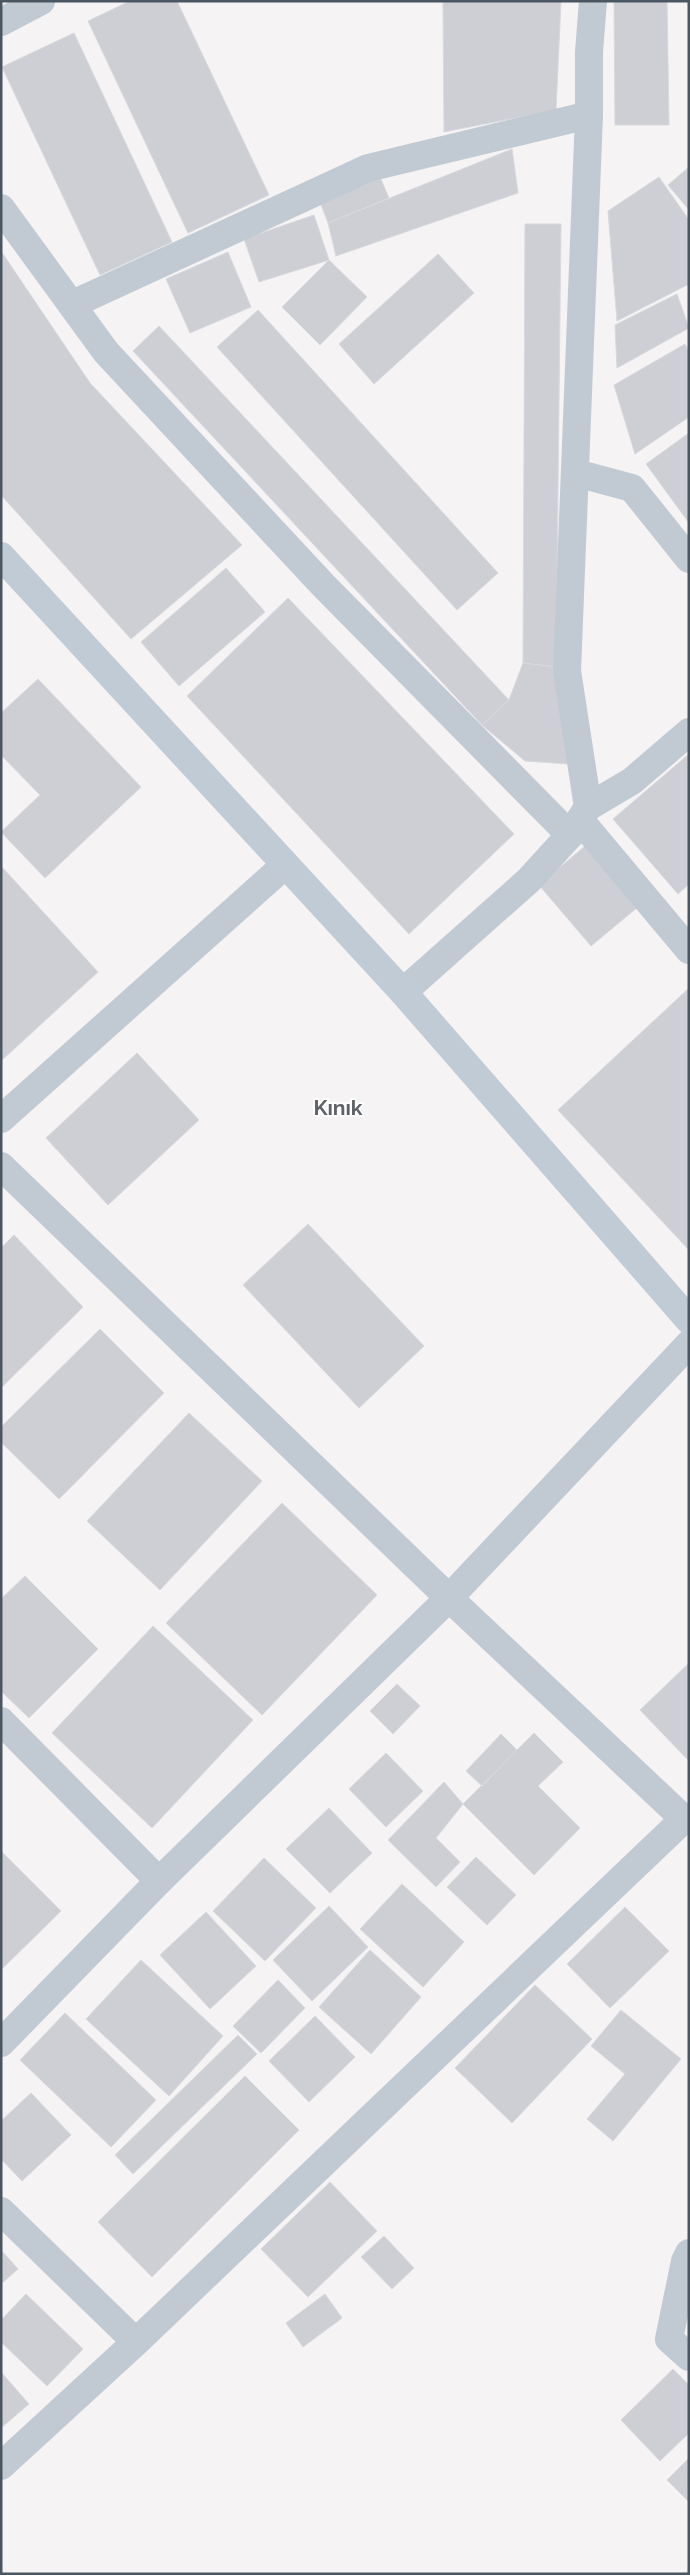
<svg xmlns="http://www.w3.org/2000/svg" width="690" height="2575" font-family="Raleway,sans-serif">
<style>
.building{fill:#cdcfd5;stroke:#d7d9de}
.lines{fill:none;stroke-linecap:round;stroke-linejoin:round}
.minor{stroke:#c1cad2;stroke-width:28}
.tertiary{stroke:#c1cad2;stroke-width:28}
.secondary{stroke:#c1cbd6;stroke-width:28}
.labels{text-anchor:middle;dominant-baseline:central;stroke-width:4;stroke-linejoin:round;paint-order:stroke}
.district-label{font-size:21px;font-weight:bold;fill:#5f6368;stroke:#fff}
</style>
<rect width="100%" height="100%" fill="#f5f3f3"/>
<path class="building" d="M130 1H177L269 195 188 233 88 21Z
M443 1H561L556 110 444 132Z
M614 1H667L669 125H615Z
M74 33 172 242 100 275 2 67Z
M512 149 518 193 336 256 328 223Z
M689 167V210L668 185Z
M380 177 389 198 328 223 320 202Z
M659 177 689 220V287L687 285 617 321 608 211Z
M314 215 329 260 259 282 244 239Z
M525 224H561L556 667 523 663Z
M1 251 90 383 242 545 131 639 1 495Z
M228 252 251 307 190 333 166 279Z
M438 254 474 293 374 384 339 344Z
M329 260 367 297 320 345 282 307Z
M677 294 689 328 617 368 615 325Z
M258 310 498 573 457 610 217 347Z
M159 326 509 700 482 725 133 351Z
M685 344 689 352V417L635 454 614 385Z
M689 433V523L646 464Z
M226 568 265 612 179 686 141 642Z
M288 598 514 834 409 934 187 696Z
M523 663 556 667 568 764 525 761 482 725 509 700Z
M38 679 141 787 45 878 1 832 40 795 1 755V713Z
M689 754V884L678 894 613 819Z
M585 846 638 907 591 946 539 885Z
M1 866 98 972 1 1061Z
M689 988V1250L558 1110Z
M137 1053 199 1120 108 1205 46 1138Z
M308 1224 424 1346 359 1408 243 1285Z
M14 1235 83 1307 1 1388V1248Z
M100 1329 164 1393 59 1499 1 1442V1427Z
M189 1413 262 1481 160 1590 87 1521Z
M282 1503 377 1595 262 1715 166 1623Z
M25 1576 98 1649 29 1718 1 1691V1599Z
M153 1626 253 1720 152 1828 52 1733Z
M689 1663V1759L688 1760 640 1710Z
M397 1684 420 1706 393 1734 370 1711Z
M534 1733 563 1762 538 1786 580 1828 534 1875 463 1804Z
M501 1734 517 1750 482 1786 466 1771Z
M386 1753 423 1791 386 1827 349 1789Z
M444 1782 463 1804 436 1838 460 1862 436 1887 388 1840Z
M329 1808 372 1853 330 1893 286 1849Z
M1 1851 61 1911 1 1970Z
M476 1857 516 1895 487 1925 447 1887Z
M264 1858 316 1908 265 1961 213 1911Z
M402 1884 464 1942 423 1987 360 1929Z
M329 1906 368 1947 312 2001 273 1960Z
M625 1907 669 1951 610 2008 567 1964Z
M206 1912 256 1966 210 2009 160 1955Z
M370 1950 421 1997 371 2054 319 2007Z
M141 1960 223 2036 169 2096 86 2019Z
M278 1980 305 2008 261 2053 233 2026Z
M535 1985 592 2039 512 2123 455 2068Z
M621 2010 681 2059 613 2141 587 2119 625 2074 591 2046Z
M65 2013 156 2100 111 2147 20 2060Z
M315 2016 355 2057 309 2102 269 2061Z
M238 2035 257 2054 133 2174 115 2155Z
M245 2076 299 2130 152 2277 98 2222Z
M31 2093 71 2135 22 2181 1 2159V2121Z
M330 2182 377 2231 308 2297 261 2249Z
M384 2236 414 2268 392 2289 361 2257Z
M1 2250 18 2269 1 2284Z
M26 2294 83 2349 47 2386 1 2342V2320Z
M325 2294 342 2318 303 2347 286 2323Z
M673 2369 689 2385V2433L660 2461 621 2420Z
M1 2372 29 2404 1 2428Z
M689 2458V2502L667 2480Z"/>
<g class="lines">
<path class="minor" d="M1 208 106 352 323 585 570 835
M73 304 368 168 589 115
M576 473 632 488 689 559
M588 807 632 781 689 732
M580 820 689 950
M1 1119 285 865
M1 1166 449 1598 684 1819 136 2342 1 2466
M1 1721 159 1881
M1 2211 136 2342
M689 2253 685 2261 669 2339 689 2357"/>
<path class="tertiary" d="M1 22 41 1
M403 992 529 880 570 835 588 807 567 671 589 115V52L593 1
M1 2043 159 1881 449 1598 689 1344"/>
<path class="secondary" d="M1 556 403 992 689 1320"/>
</g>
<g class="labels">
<g class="district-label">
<text x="338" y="1107">Kınık</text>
</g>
</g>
<rect width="690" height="2575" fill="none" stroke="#4a5661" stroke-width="5"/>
</svg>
